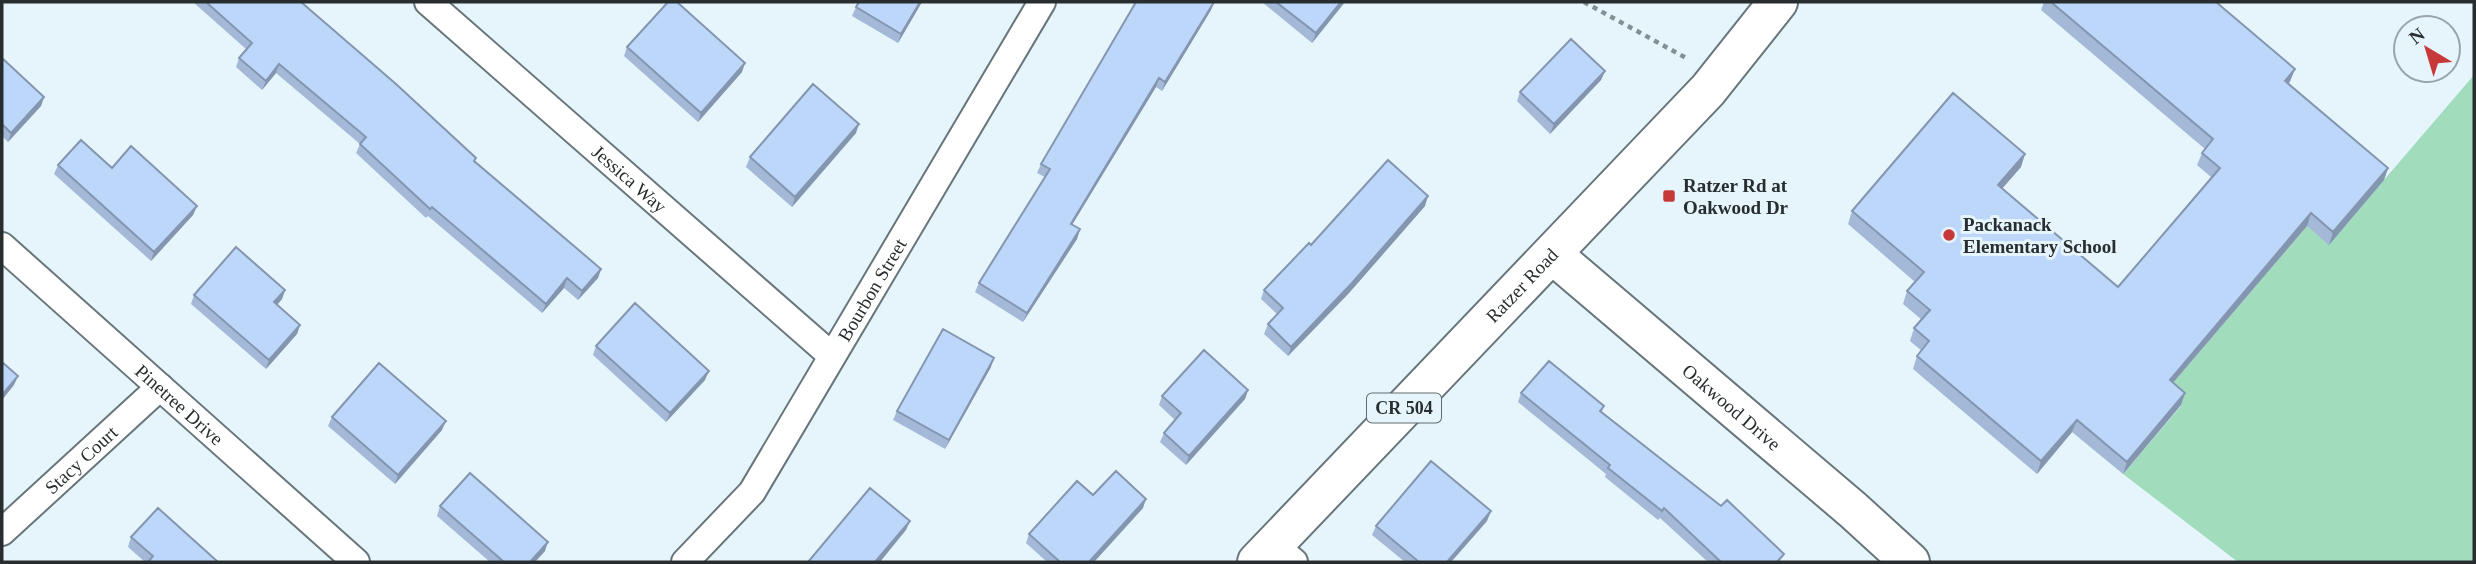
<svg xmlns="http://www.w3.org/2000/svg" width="2476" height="564" font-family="'Times New Roman',serif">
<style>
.green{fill:#a1ddbc}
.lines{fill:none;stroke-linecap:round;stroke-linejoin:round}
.street-casing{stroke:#68767b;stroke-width:30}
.secondary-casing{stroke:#68767b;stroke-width:42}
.primary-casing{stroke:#68767b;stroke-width:42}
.path{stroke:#848f93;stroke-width:4.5;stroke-dasharray:5 5;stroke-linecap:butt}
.street{stroke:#fff;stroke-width:26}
.secondary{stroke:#fff;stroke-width:38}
.primary{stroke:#fff;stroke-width:38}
.wall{fill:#a3b9d7}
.shaded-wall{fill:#8496af}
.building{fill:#bdd7fa;stroke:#8496af;stroke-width:2}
.poi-dot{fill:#c73838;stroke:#e6f5fc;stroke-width:2.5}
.labels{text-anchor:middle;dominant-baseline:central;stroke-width:6;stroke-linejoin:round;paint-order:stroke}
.shield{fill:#e6f5fc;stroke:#616a6d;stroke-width:2}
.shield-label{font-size:18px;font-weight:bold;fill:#282e30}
.street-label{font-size:19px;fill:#282e30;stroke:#e6f5fc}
.poi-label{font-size:19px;font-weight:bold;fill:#282e30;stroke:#e6f5fc;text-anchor:start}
</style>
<rect width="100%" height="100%" fill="#e6f5fc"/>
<path class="green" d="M2474 75V562H2238L2123 474 2181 406 2165 392 2307 226 2329 244Z"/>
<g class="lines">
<g class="street-casing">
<g id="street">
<path id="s1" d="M428 2 832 356"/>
<path id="s2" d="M2 246 356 562"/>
<path id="s3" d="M2 532 160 387"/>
<path d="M1274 545 1294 562"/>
<path id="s4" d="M685 562 752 492 1042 2"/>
</g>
</g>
<g class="secondary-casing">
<g id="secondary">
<path id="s5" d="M1552 254 1853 510 1910 562"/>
</g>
</g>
<g class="primary-casing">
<g id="primary">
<path id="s6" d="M1257 562 1708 90 1778 2"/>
</g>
</g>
<path class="path" d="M1584 2 1688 59"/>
<use href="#street" class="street"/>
<use href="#secondary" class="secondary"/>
<use href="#primary" class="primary"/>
</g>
<path class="wall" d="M193 2H301L475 161 601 269 598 278 578 300 564 288 542 313 428 216 426 218 356 153 360 144 276 73 262 90 236 67 239 58 246 49Z
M922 2 898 43 852 16 856 7Z
M1214 2 1211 10 1162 91 1156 87 1072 225 1080 229 1077 239 1023 322 975 292 979 283 1045 177 1037 173 1041 164Z
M1262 2H1345L1312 43Z
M2044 2H2216L2295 69 2289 84 2388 168 2384 180 2329 245 2307 226 2173 383 2181 405 2123 474 2072 432 2037 474 1913 369 1917 356 1922 351 1910 341 1914 328 1922 320 1903 304 1907 291 1915 282 1848 224 1852 211 2021 167 2002 188 2118 287 2211 177 2197 165 2202 153 2205 149 2041 10Z
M627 47 742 72 698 122 624 56Z
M2 58 44 97 41 106 8 142 2 136Z
M1605 71 1601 80 1550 134 1517 101 1520 92Z
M856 133 792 207 746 167 750 157Z
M58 165 197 206 193 215 151 261 54 174Z
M1425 206 1349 293 1288 356 1264 334 1268 324 1277 314 1261 299 1264 290 1311 245Z
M285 290 282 299 277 305 300 325 297 334 266 369 191 304 194 295Z
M596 346 705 380 666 422 593 355Z
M991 367 945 449 893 420 897 411Z
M1248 390 1245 399 1186 465 1160 442 1164 433 1175 420 1159 405 1162 396Z
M1521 393 1604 406 1602 412 1781 562H1708L1660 518 1658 520 1605 477 1606 474 1518 402Z
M332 417 442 430 395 484 328 426Z
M1093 495 1143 508 1094 562H1047L1026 543 1029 534Z
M440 506 545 551 535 562H490L437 516Z
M1487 521 1451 562H1405L1372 535 1376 526Z
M131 537 218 562H145L128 547Z"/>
<path class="shaded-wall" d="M920 2H922L898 43 901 34Z
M1214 2 1211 10 1162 91 1165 82Z
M1341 2H1345L1312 43 1316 33Z
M745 63 742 72 698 122 701 113Z
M279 64 276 73 262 90 266 81Z
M2295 69 2290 81 2281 93 2285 81Z
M1605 71 1601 80 1550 134 1554 124Z
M1159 78 1156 87 1067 233 1071 224Z
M44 97 41 106 8 142 11 133Z
M859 124 856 133 792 207 795 197Z
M2025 154 2021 167 1994 198 1998 185Z
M2388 168 2384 180 2329 245 2333 232Z
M1428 196 1425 206 1349 293 1288 356 1291 347Z
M197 206 193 215 151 261 154 252Z
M2311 213 2307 226 2165 392 2170 380Z
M1080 229 1077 239 1023 322 1027 313Z
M601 269 598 278 578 300 582 291Z
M567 278 564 288 542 313 546 304Z
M285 290 282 299 271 312 274 302Z
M300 325 297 334 266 369 269 360Z
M994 358 991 367 945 449 949 440Z
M709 371 705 380 666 422 670 413Z
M18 376 14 385 2 400V395Z
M1248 390 1245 399 1186 465 1189 456Z
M2185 393 2181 405 2123 474 2127 462Z
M2077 420 2072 432 2037 474 2041 461Z
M446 421 442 430 395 484 398 475Z
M1146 499 1143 508 1094 562H1089Z
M1491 511 1487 521 1451 562H1447Z
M910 521 906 530 880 562H875Z
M548 542 545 551 535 562H530Z"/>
<path class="building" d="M206 2H301L396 84 476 158 474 161 601 269 582 291 567 278 546 304 432 207 430 209 360 144 366 137 279 64 266 81 239 58 252 43Z
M668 2H677L745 63 701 113 627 47Z
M859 2H920L901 34 856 7Z
M1136 2H1214L1165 82 1159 78 1071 224 1080 229 1027 313 979 283 1050 169 1041 164Z
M1276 2H1341L1316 33Z
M2051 2H2216L2295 69 2285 81 2388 168 2333 232 2311 213 2170 380 2185 393 2127 462 2077 420 2041 461 1917 356 1929 341 1914 328 1930 310 1907 291 1924 272 1852 211 1953 93 2025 154 1998 185 2118 287 2220 168 2202 153 2213 139Z
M1571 39 1605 71 1554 124 1520 92Z
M2 58 44 97 11 133 2 124Z
M813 84 859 124 795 197 750 157Z
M81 140 112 168 131 146 197 206 154 252 58 165Z
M1388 160 1428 196 1352 283 1291 347 1268 324 1283 308 1264 290 1309 243 1311 245Z
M236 247 285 290 274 302 300 325 269 360 194 295Z
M635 303 709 371 670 413 596 346Z
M943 329 994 358 949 440 897 411Z
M1204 350 1248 390 1189 456 1164 433 1181 413 1162 396Z
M1549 361 1604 406 1600 411 1721 506 1727 500 1784 554 1777 562H1721L1664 508 1662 511 1608 468 1610 465 1521 393Z
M2 362 18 376 2 395Z
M379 363 446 421 398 475 332 417Z
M1431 461 1491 511 1447 562H1419L1376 526Z
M1116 471 1146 499 1089 562H1060L1029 534 1077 481 1093 495Z
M470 473 548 542 530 562H504L440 506Z
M870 488 910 521 875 562H808Z
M158 508 218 562H148L153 556 131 537Z"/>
<g class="poi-dot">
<rect x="1662" y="189" width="14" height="14" rx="3.5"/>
<circle cx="1949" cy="235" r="7"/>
</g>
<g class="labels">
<rect class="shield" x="1367" y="393.5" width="74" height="29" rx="5"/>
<g class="shield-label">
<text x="1404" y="408">CR 504</text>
</g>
<g class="street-label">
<text stroke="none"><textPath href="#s1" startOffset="268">Jessica Way</textPath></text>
<text stroke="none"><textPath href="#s6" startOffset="383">Ratzer Road</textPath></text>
<text stroke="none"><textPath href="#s4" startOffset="332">Bourbon Street</textPath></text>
<text stroke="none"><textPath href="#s2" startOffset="238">Pinetree Drive</textPath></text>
<text stroke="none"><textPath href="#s5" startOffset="236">Oakwood Drive</textPath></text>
<text stroke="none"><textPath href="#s3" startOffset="107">Stacy Court</textPath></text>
</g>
<g class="poi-label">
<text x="1683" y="185">Ratzer Rd at<tspan x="1683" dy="22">Oakwood Dr</tspan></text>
<text x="1963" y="224">Packanack<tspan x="1963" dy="22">Elementary School</tspan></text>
</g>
</g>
<rect width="2476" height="564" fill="none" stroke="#282e30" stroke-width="7"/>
<g transform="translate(2427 49) rotate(322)"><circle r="33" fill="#e6f5fc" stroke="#9aa5aa" stroke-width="2"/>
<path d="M0-5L12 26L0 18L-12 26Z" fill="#c73838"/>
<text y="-10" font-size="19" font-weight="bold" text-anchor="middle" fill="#282e30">N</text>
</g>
</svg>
